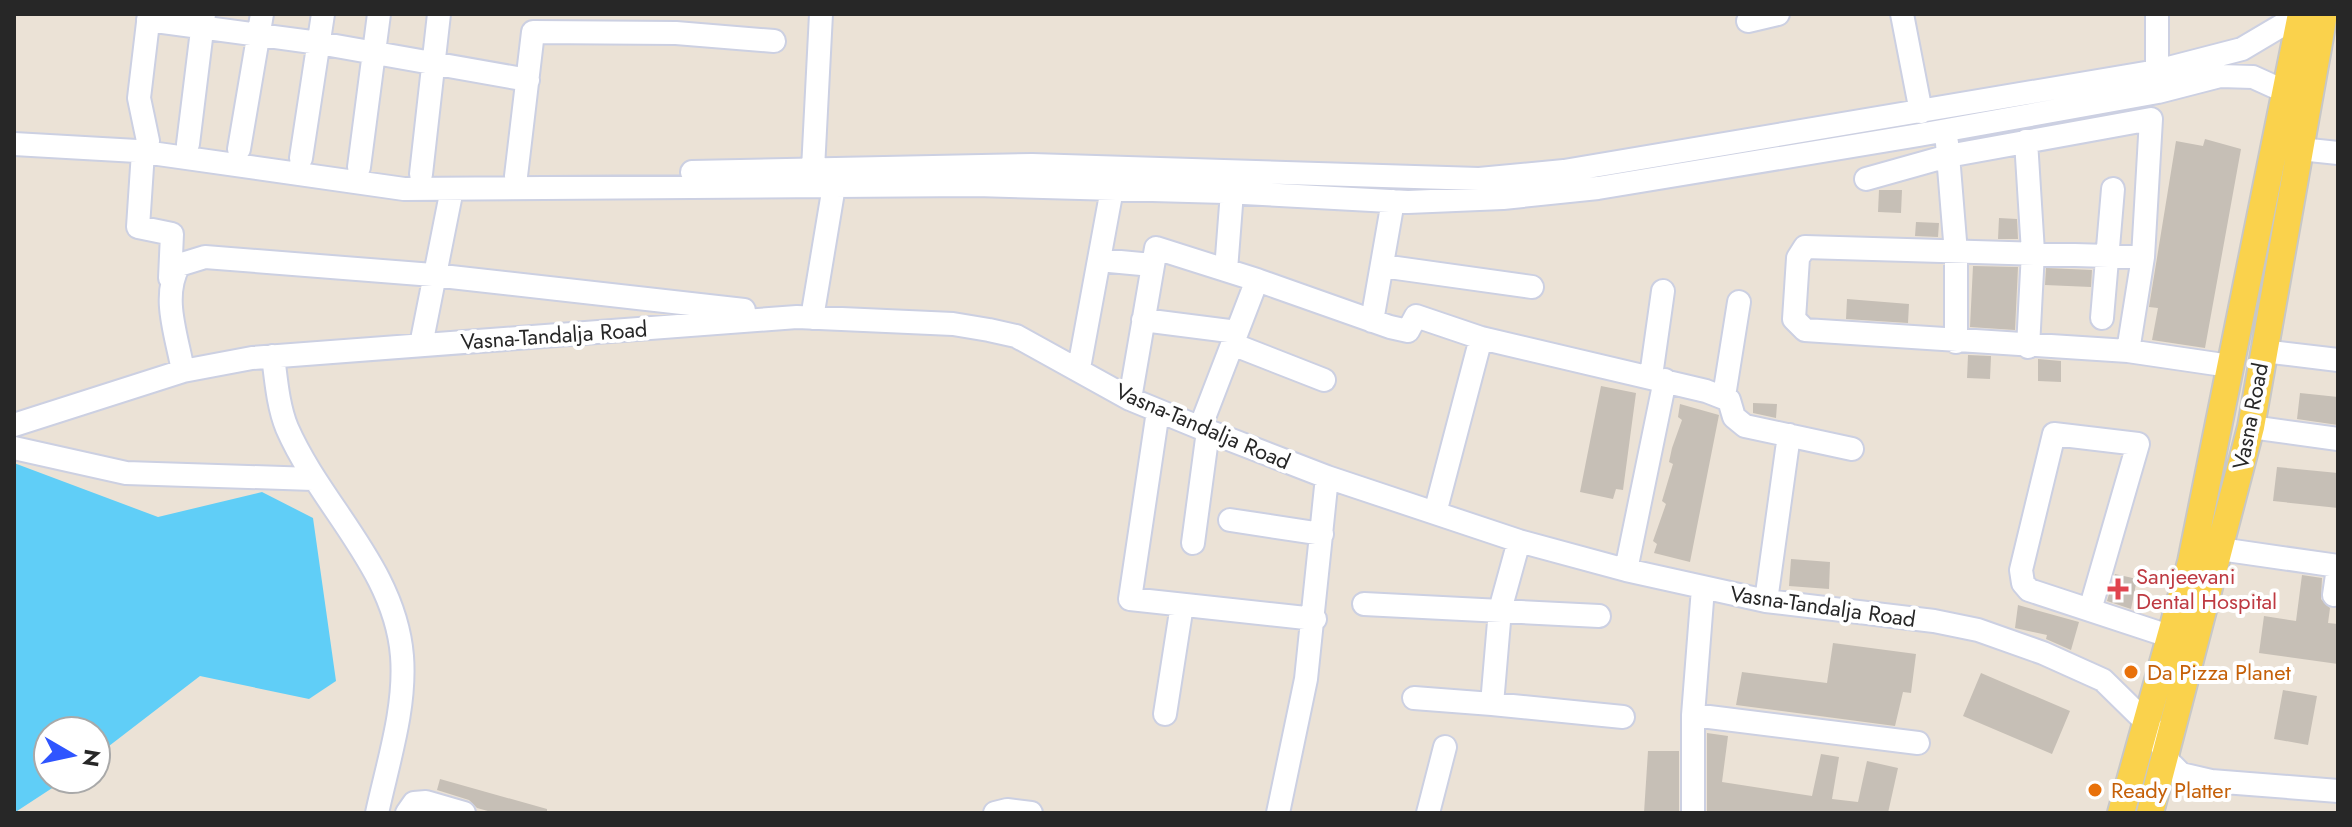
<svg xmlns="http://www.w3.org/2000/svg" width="2352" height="827" font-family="Jost,sans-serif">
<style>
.water{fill:#60cef7}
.building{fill:#c6bfb6}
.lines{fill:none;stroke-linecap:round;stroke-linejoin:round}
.minor-casing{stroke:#ccd0e2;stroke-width:26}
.major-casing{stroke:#c7c7c7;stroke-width:30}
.minor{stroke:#fff;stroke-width:22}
.major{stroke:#fad24c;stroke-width:26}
.health-dot{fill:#e0444e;stroke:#fff;stroke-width:3}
.food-dot{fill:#e8710a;stroke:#fff;stroke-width:3}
.labels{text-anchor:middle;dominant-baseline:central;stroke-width:8;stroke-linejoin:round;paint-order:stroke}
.street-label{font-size:22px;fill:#272727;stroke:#fff}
.health-label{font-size:22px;fill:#be3a42;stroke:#fff;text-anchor:start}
.food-label{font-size:22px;fill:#c56008;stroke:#fff;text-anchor:start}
</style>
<rect width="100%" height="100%" fill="#ebe2d6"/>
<path class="water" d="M14 463 158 517 262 492 313 518 336 681 309 699 200 676 96 756V731H48V779H66L14 813Z"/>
<path class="building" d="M2205 139 2241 149 2205 348 2152 340 2158 308 2149 307 2176 141 2203 146Z
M1879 190H1902L1901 213 1878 212Z
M1999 218 2017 219 2018 239H1998Z
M1916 222 1939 223 1938 237 1915 236Z
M1973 266 2018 267 2015 330 1970 327Z
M2046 268 2092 270 2091 287 2045 285Z
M1847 299 1909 304 1908 323 1846 319Z
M1968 355 1991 356 1990 379 1967 378Z
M2038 359 2061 361V382L2038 381Z
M1601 386 1636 393 1623 490 1616 489 1613 499 1580 492Z
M2300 393 2338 397V425L2297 419Z
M1753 403 1777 404 1776 418 1753 413Z
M1680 404 1719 415 1690 562 1654 553 1657 544 1653 541 1666 504 1662 501 1673 464 1669 462 1672 448 1682 420 1678 417Z
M2277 467 2338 473V508L2273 501Z
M1791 559 1830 562 1829 589 1789 586Z
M2115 574 2137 579 2131 609 2107 601Z
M2302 575 2322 578 2321 599 2330 608 2328 623 2338 624V664L2259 653 2264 616 2296 621Z
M2018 605 2079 622 2071 650 2046 639 2047 635 2015 628Z
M1833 643 1916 654 1911 693 1903 692 1895 726 1736 705 1742 672 1827 683Z
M1981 673 2070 711 2052 754 1963 716Z
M2283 690 2317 696 2308 745 2274 739Z
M1707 733 1728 736 1722 782 1812 796 1821 754 1839 757 1832 799 1858 802 1867 761 1898 768 1888 813H1707Z
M1648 751H1679V813H1644Z
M440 779 547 809V813H495L477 808 469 800 437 790Z"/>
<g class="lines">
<g class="minor-casing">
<path id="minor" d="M1902 14 1921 112
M148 20 319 43 528 80
M1748 21 1778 14
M2157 71V14
M148 141 139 98 149 14
M2026 141 2033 252 2028 347
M1947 143 1956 253V342
M14 144 137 151 404 189 976 185 1225 192 1408 202 1503 198 1598 188 1919 135 2158 92 2220 76 2253 77 2286 92 2296 100
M188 144 204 14
M239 149 262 14
M2300 149 2338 153
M143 152 138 227 172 234 170 278
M301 158 323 14
M359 167 379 14
M813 169 821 14
M692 172 1032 165 1479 179 1564 171 2157 71 2242 49 2301 14
M421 174 439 14
M516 176 533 32 676 33 774 41
M1866 179 1948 156 2151 119 2143 257 2128 351
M2143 257 1805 247 1798 258 1794 319 1805 330 2128 351 2230 366
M1099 260 1152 265
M1382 266 1532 287
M1226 270 1232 192
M812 318 834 186
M2102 318 2113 189
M1143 320 1237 332
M1372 321 1393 201
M1232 344 1324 380
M421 345 452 189
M2263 351 2338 360
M273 356C276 379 278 406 287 428 321 506 395 568 402 656 406 708 388 762 377 813
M1079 368 1112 189
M183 371C177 336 161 297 179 265L205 257 433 275 744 310
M1651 376 1663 291
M1724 396 1739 302
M1130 399 1156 248 1257 280
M1158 411 1130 599 1315 619
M14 425 183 371 252 358 797 317 953 324 989 330 1016 336 1130 399 1208 431 1327 477 1519 541 1626 570 1766 601 1934 621 1978 630 2043 653 2103 680 2154 730 2170 763 2181 774 2211 781 2338 791
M2251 427 2338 439
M1200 428 1257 280 1390 327 1408 331 1416 316 1481 338 1706 391 1729 400 1734 417 1745 426 1852 449
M14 448 126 473 313 479
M1435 513 1481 338
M1230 520 1322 534
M1193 543 1208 431
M2220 549 2338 566
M1626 570 1665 380
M2334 595 2338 568
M1766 601 1789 435
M1364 604 1599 616
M2090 610 2138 444 2054 434 2021 570 2023 583 2029 590 2184 641
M1414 698 1492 704 1500 610 1519 541
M1492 704 1623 717
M1165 714 1182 605
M1693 715 1918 743
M407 813 414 803 426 802 464 813
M995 813 1007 810 1031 813
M1278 813 1306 679 1327 477
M1428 813 1445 747
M1693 813V715L1703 588"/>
</g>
<g class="major-casing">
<path id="major" d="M2121 813 2191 562 2301 14
M2150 813 2251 427 2324 14"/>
</g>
<use href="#minor" class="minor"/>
<use href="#major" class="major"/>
</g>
<path class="health-dot" d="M2114 577h8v8h8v8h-8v8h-8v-8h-8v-8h8z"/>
<g class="food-dot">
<circle cx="2131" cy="672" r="8"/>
<circle cx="2095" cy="790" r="8"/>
</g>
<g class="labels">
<g class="street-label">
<text transform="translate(554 335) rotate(-4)">Vasna-Tandalja Road</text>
<text transform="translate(2250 416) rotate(-79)">Vasna Road</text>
<text transform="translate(1203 426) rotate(23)">Vasna-Tandalja Road</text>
<text transform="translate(1823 606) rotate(8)">Vasna-Tandalja Road</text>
</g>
<g class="health-label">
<text x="2136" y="576">Sanjeevani<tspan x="2136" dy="25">Dental Hospital</tspan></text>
</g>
<g class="food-label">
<text x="2147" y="672">Da Pizza Planet</text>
<text x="2111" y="790">Ready Platter</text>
</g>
</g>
<rect width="2352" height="827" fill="none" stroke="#272727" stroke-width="32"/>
<g transform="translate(72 755) rotate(99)"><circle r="38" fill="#ffffff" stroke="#a9a9a9" stroke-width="2"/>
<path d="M0-6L14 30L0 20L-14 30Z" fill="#2f55ff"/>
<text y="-12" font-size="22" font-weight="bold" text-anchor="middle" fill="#272727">N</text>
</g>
</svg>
